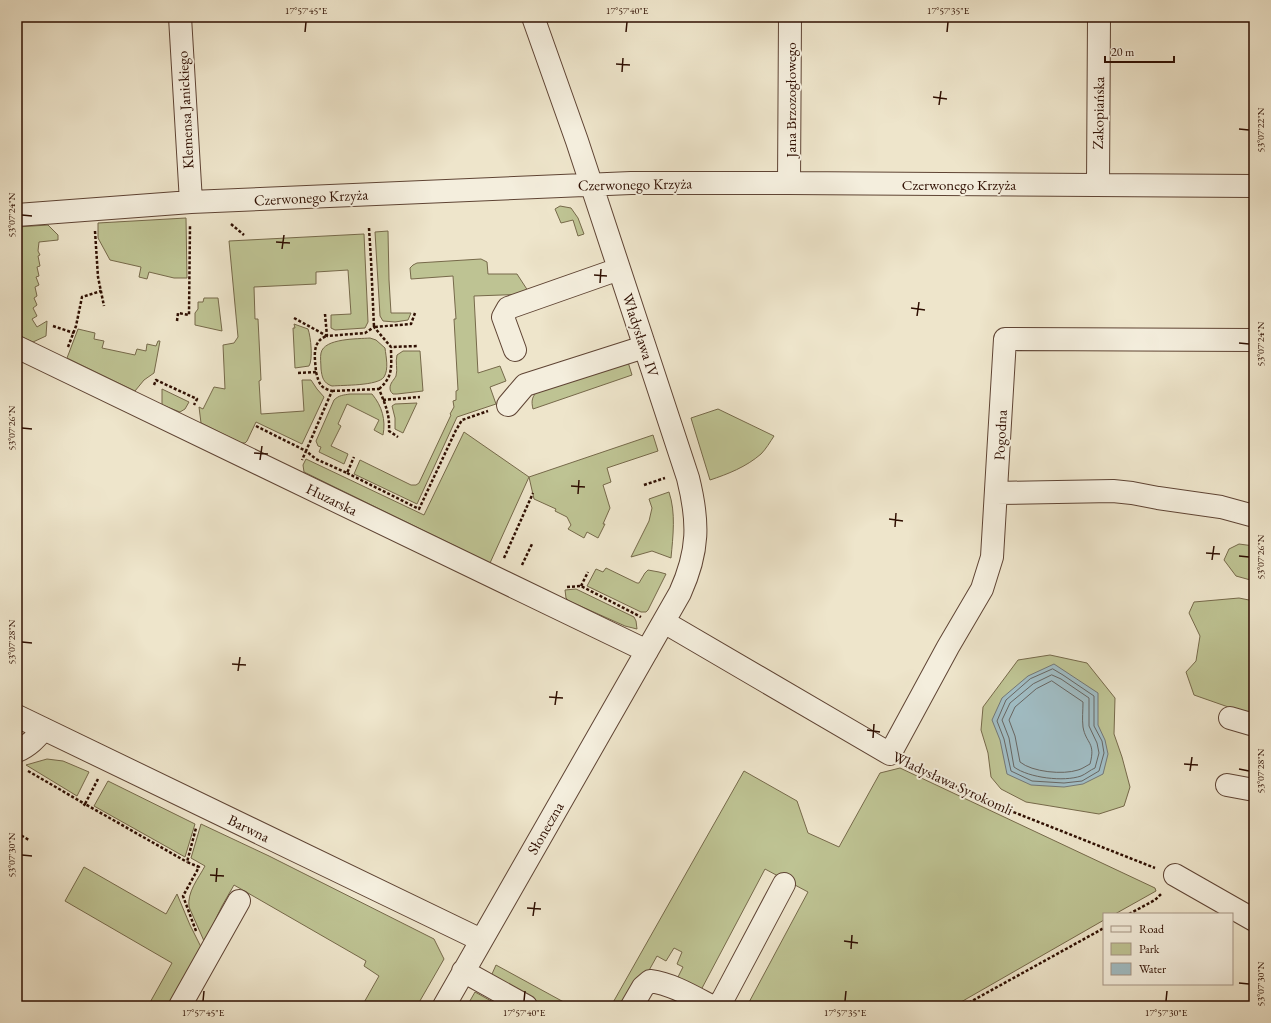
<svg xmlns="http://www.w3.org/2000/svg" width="1271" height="1023" font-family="'EB Garamond',serif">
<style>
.green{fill:#bec393;stroke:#76694a}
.water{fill:#a0bcc3;stroke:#737776}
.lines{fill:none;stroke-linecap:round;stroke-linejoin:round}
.shore{stroke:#686662;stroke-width:1}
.minor-casing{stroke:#5f4434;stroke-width:24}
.path{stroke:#2f0f02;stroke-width:2.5;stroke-dasharray:3 2;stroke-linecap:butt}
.minor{stroke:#f4eedd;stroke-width:22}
.ticks{fill:none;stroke:#2f0f02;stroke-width:1.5}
.labels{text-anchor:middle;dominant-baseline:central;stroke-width:4;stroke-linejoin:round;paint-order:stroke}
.street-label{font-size:15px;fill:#2f0f02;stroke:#f4eedd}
.neatline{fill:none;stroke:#2f0f02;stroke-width:1.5}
.ticks-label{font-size:10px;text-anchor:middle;fill:#2f0f02}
</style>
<rect width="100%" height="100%" fill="#eee5cb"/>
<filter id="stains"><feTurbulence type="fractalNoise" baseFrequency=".005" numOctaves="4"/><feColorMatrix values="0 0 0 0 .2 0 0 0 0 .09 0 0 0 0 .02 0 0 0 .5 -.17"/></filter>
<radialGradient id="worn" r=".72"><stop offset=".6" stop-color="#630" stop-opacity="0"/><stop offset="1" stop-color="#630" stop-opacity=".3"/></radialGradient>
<path class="green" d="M560 206 571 208 578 218 584 234 578 236 573 220 561 223 555 209Z
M186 218 187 278H174L149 272 147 279 139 277 141 267 110 260 98 238V223Z
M48 225 58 235V240L39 242 38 251 40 255 38 256 40 266 37 267 39 276 36 277 39 285 35 287 37 296 34 298 37 305 33 308 37 316 32 319 37 327 47 321 46 336 33 342 17 335V227Z
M388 231 389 280 391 313H411L408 320 395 322 383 321 380 316 375 232Z
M364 234 368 322 365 328 335 330 331 328V315L351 314 348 270 316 272V284L254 287 255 319H258L261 380 259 381 261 414 304 411 302 380H311L317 389 324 397 302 444 256 422 247 441 245 443H241L201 423 199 407 203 409 214 387 225 389 223 345 234 343 238 337 229 241Z
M481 259 487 262 488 274H517L530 294 474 296 478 373 500 366 506 381 490 387 496 404 457 417 417 504 354 474 360 460 411 485H416L419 483 451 415 450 414 454 407 453 401 456 400V391L458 390 454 319H456L453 276 411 279 410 268 413 265 417 263Z
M204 298H218L222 331 195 325V313L198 309V302H203Z
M294 324 308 329C311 337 313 360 309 366L295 368 293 328H295Z
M78 329 95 333 94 339 104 341 102 348 135 355 137 349 146 351 147 344 156 346 158 341H160L154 373 144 380 135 391 67 358Z
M370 338 376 340 385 348C386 357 389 369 384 377 378 386 343 385 332 386 323 383 322 377 321 369 321 364 320 357 321 353 324 338 358 339 370 338Z
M403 351H420L423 391 397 394H393C391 392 390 391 390 388 390 383 394 380 396 376 398 369 395 362 397 355Z
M628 362 632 375 533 409C531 401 532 396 538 391Z
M162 389 189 402 185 409 180 412 162 405Z
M350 394H372C382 406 386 420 383 435L374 430 379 420 347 404 338 424 341 426 331 446 348 454 344 464 319 452 321 447 318 446 316 441 334 400C339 395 344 395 350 394Z
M417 403 403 433 395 429V418L392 406 395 404Z
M718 409 774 436C770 442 766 449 761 454 746 467 728 474 710 480L691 418Z
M464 432 529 477 653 435 658 451 607 468 611 482 603 485 610 508 603 524H605L598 538 587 532 584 538 568 529 571 525 567 517 555 511 556 509 534 499 529 477 490 563 304 472 303 465 306 459 424 515Z
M669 492C676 513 673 536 671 558L652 551 631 557 649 521 652 508 649 499Z
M1239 544 1254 546V581L1236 576 1224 560 1229 549Z
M606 568 637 583H639L645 573 648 570 659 572 666 574 648 610 646 612H641L587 586 596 569 603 572Z
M576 589 634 617 636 621 637 629 625 626 569 601 566 598 565 590Z
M1239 598 1254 601V716L1194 695 1186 672 1196 661 1200 636 1189 613 1194 602Z
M1050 655 1087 663 1115 698 1114 734 1122 757 1130 787 1124 806 1099 814 1026 802 1001 789 991 777 988 753 981 730 983 707 1018 660Z
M47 759 63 761 89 772 77 796 26 765Z
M900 768 1155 888 1156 891 1115 914H1104V920L954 1006H747L808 892 765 869 701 990 678 977 683 967 677 964 682 952 674 948 666 961 657 956 647 974 623 1006H611L744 771 797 801 808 833 839 847 880 773Z
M108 781 195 824 185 857 94 806Z
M201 824 269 856 434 939 444 959 417 1006H362L379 976 364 966 366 961 234 885 222 906 205 941H204L189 907C187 892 198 879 205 866L191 858Z
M84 867 166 914 177 894 190 925 202 949 170 1006H148L172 963 65 901Z
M496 965 571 1006H542L495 980 492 974Z
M475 992 500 1006H467Z"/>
<path class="water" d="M1054 664 1098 693V725L1105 740 1108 754 1103 774 1083 784 1064 787 1031 785 1007 774 1000 740 992 720 1002 698 1028 676Z"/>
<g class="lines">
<path class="shore" d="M1053 669 1063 675 1094 696V726L1102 741 1104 753 1099 771 1082 781 1064 783 1032 781 1011 771 1004 739 997 721 1006 700 1030 679Z
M1052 675 1061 679 1089 698V726L1097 743 1099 753 1095 768C1090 770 1086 774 1081 776 1064 782 1029 778 1014 767L1009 738 1002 720 1010 703 1033 684Z
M1052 681 1083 702C1083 710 1082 719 1083 727 1086 744 1096 742 1090 764 1086 766 1082 769 1078 770 1063 775 1032 772 1020 762L1015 736 1009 720 1015 707 1036 689Z"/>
<g class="minor-casing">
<path id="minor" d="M180 17 191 202
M789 183 790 17
M1098 185 1099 17
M17 215 191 202 631 183H789L1254 186
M17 347 647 651
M515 350 503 317 508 308 619 269
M508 405 525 385 644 347
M996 493 1113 491 1132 493 1158 498 1221 507 1254 516
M664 622 890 754 948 647 982 589 992 557 1005 339 1254 340
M17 716 481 940
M1230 718 1254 725
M17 751C29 746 36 738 44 729
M1227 785 1254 790
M1175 875 1254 920
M463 971 526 1006
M180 1006 239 901
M444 1006 680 593C699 551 699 522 688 478L577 141 533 17
M632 1006 643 987 650 981C672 984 692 996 711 1006
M715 1006 718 1005 723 999 784 884"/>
</g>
<path class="path" d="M231 224 244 235
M369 228 371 260 374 327 411 324 415 313
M95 231 98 277 104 306
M325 314 327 336 365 333 374 327 391 347 417 346
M294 318 327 336
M177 321 178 313 189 315 190 225
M53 326 74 333
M68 347 76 326 82 297 101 291
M316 372C319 383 320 388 332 391L306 451 316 459 347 473 354 457
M298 373 316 372C315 358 311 341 327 336
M154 385 156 380 197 399 194 405
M379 389C394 376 391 366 391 347
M332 391 379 389C385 404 390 414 389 431L398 437
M383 400 420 397
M256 426 306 451 302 460
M347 473 419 509 456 430 462 420 488 411
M644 485 665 478
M504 558 533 493
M522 565 532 544
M581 586 588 572
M567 587 581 586 641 617
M909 764 988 802 1155 868
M28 771 85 804 83 806
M98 779 85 804 187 862
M17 833 29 840
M1129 914 1155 900 1162 893
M196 931 183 896 199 867 187 862 196 828
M965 1006 970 1002 1104 928"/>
<use href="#minor" class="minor"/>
</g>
<path class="ticks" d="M305 32 306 22M626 32 627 22M947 32 948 22M616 64 630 65M622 72 623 58M933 97 947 99M939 105 941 91M1239 129 1249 130M22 215 32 216M276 242 290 243M282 249 284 235M594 275 607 276M600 283 601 269M911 308 925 310M917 316 919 302M1239 343 1249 344M22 428 32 429M254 453 268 454M260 460 262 446M571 486 585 487M578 494 579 480M889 519 903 521M895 527 896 513M1206 553 1220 554M1239 556 1249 557M1212 560 1214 546M22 642 32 643M232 664 246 665M238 671 240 657M549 697 563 698M555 705 557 691M867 730 880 732M873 738 874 724M1184 764 1198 765M1239 769 1249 771M1190 771 1192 757M22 855 32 856M210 875 224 876M216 882 217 868M527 908 541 909M533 916 535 902M844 941 858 943M851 949 852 935M1239 983 1249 984M203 1001 204 991M524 1001 525 991M845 1001 846 991M1166 1001 1167 991"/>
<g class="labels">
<g class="street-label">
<text transform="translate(790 100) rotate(-90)">Jana Brzozogłowego</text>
<text transform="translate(185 110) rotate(-93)">Klemensa Janickiego</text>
<text transform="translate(1098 113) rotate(-89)">Zakopiańska</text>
<text transform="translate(635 184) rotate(-1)">Czerwonego Krzyża</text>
<text x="959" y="184">Czerwonego Krzyża</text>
<text transform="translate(311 197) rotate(-3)">Czerwonego Krzyża</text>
<text transform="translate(641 335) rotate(72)">Władysława IV</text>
<text transform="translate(1000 435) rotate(-87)">Pogodna</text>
<text transform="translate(332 499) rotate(26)">Huzarska</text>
<text transform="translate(953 783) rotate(25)">Władysława Syrokomli</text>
<text transform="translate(249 828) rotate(26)">Barwna</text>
<text transform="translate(545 828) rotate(-60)">Słoneczna</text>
</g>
</g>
<rect width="1271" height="1023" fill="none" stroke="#eee5cb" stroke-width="44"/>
<rect x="1103" y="913" width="130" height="72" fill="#f4eedd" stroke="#a59585"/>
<rect x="1111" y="926" width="20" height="6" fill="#f4eedd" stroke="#a59585"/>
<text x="1139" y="933" font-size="12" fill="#2f0f02">Road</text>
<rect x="1111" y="943" width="20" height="12" fill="#bec393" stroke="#a59585"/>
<text x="1139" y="953" font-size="12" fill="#2f0f02">Park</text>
<rect x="1111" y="963" width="20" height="12" fill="#a0bcc3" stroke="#a59585"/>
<text x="1139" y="973" font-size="12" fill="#2f0f02">Water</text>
<path d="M1105 56v6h69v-6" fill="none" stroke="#2f0f02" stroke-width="2"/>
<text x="1111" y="56" font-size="12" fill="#2f0f02" stroke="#f4eedd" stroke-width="3" paint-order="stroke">20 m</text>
<rect x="22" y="22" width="1227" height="979" class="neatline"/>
<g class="ticks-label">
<text x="306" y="14">17°57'45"E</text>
<text x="627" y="14">17°57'40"E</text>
<text x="948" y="14">17°57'35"E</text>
<text transform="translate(1260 130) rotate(-90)" y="4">53°07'22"N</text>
<text transform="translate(11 215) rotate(-90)" y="4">53°07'24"N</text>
<text transform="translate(1260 344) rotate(-90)" y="4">53°07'24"N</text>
<text transform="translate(11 428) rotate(-90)" y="4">53°07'26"N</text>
<text transform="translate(1260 557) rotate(-90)" y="4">53°07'26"N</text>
<text transform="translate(11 642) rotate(-90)" y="4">53°07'28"N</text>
<text transform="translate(1260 771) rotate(-90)" y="4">53°07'28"N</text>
<text transform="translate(11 855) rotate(-90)" y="4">53°07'30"N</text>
<text transform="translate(1260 984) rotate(-90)" y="4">53°07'30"N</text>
<text x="203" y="1016">17°57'45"E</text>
<text x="524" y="1016">17°57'40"E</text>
<text x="845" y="1016">17°57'35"E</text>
<text x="1166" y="1016">17°57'30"E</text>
</g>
<rect width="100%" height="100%" filter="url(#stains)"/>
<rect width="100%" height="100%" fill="url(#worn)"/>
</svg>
